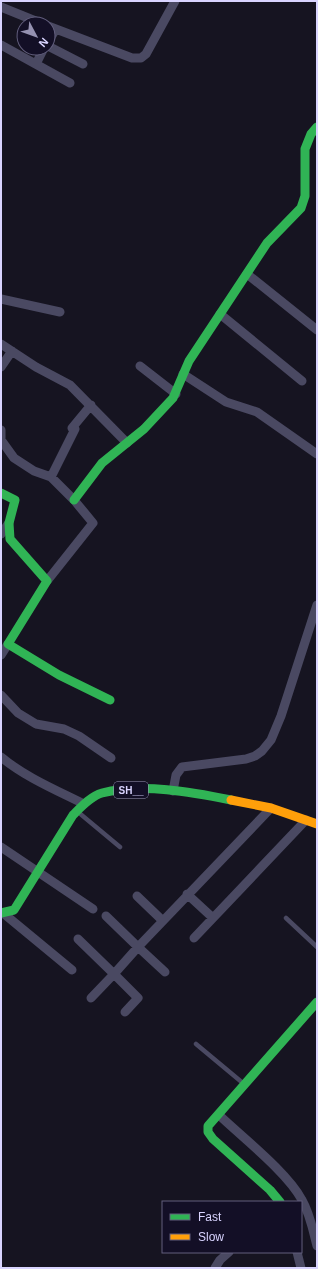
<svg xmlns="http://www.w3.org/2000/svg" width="318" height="1269" font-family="Helvetica,sans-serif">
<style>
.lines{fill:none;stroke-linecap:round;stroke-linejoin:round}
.lane{stroke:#4a4962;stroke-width:4.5}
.street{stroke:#4a4962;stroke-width:9}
.fast{stroke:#30b455;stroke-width:9}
.slow{stroke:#ff9f0a;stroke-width:9}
.labels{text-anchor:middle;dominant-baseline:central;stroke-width:3;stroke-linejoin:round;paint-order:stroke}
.shield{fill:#130f26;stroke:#9e99be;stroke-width:1}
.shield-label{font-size:10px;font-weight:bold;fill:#d9d4ff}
</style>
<rect width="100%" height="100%" fill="#161421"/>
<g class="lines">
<path class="lane" d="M78 812 120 847
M286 918 317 947
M196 1044 244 1084"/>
<path class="street" d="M1 7 43 24
M48 26 132 58H141L146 54 175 1
M48 42 56 29
M1 45 70 83
M48 46 83 64
M36 64 44 48
M247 274 317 330
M1 299 60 312
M220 314 302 381
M1 344 36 367 70 385 127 443
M140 366 176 394
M1 367 12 351
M183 374 226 402 257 412 317 454
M72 428 91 405
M1 430V440L14 458 34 471 51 477 74 500 93 523 47 581
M51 477 75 429
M1 534 9 523
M1 655 8 644
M1 695 18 713 36 724 64 729 79 736 111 758
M1 757C25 777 56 790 84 804
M173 791 176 775 182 767 246 759 255 756 262 751 271 740 281 716 317 605
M1 847 93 909
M187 894 213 918
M137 896 163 921
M3 913 72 970
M106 916 138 947 271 808
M194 938 306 820
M78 939 114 974 138 947 165 972
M91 998 114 974 138 998 125 1012
M219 1115C242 1137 288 1173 302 1200 310 1214 313 1230 317 1246
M297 1252 301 1268
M215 1268 220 1260 229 1252"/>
<path class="fast" d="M1 493 15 500 9 523 10 539 47 581 8 644 59 675 110 700
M74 500 102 463 144 429 173 398 189 361 267 243 301 208 305 196V149L311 134 317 127
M1 913 14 910 73 815C81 807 91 796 102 793 142 783 192 792 231 800
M280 1202 270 1190 213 1139 208 1132V1126L317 1002"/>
<path class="slow" d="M231 800 271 808 317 824"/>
</g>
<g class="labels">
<rect class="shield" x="114" y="782" width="34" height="16" rx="3"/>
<g class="shield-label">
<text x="131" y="790">SH__</text>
</g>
</g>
<rect width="318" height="1269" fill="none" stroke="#d9d4ff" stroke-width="4"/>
<rect x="162" y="1201" width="140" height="52" fill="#130f26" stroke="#625e7d"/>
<rect x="170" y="1214" width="20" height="6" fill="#30b455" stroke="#625e7d"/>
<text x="198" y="1221" font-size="12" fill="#d9d4ff">Fast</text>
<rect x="170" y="1234" width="20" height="6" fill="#ff9f0a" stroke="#625e7d"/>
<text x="198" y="1241" font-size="12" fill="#d9d4ff">Slow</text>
<g transform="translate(36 36) rotate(131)"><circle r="19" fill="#130f26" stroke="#625e7d"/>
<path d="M0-3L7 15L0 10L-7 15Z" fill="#9591b1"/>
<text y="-6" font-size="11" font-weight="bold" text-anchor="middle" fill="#d9d4ff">N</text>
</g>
</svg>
